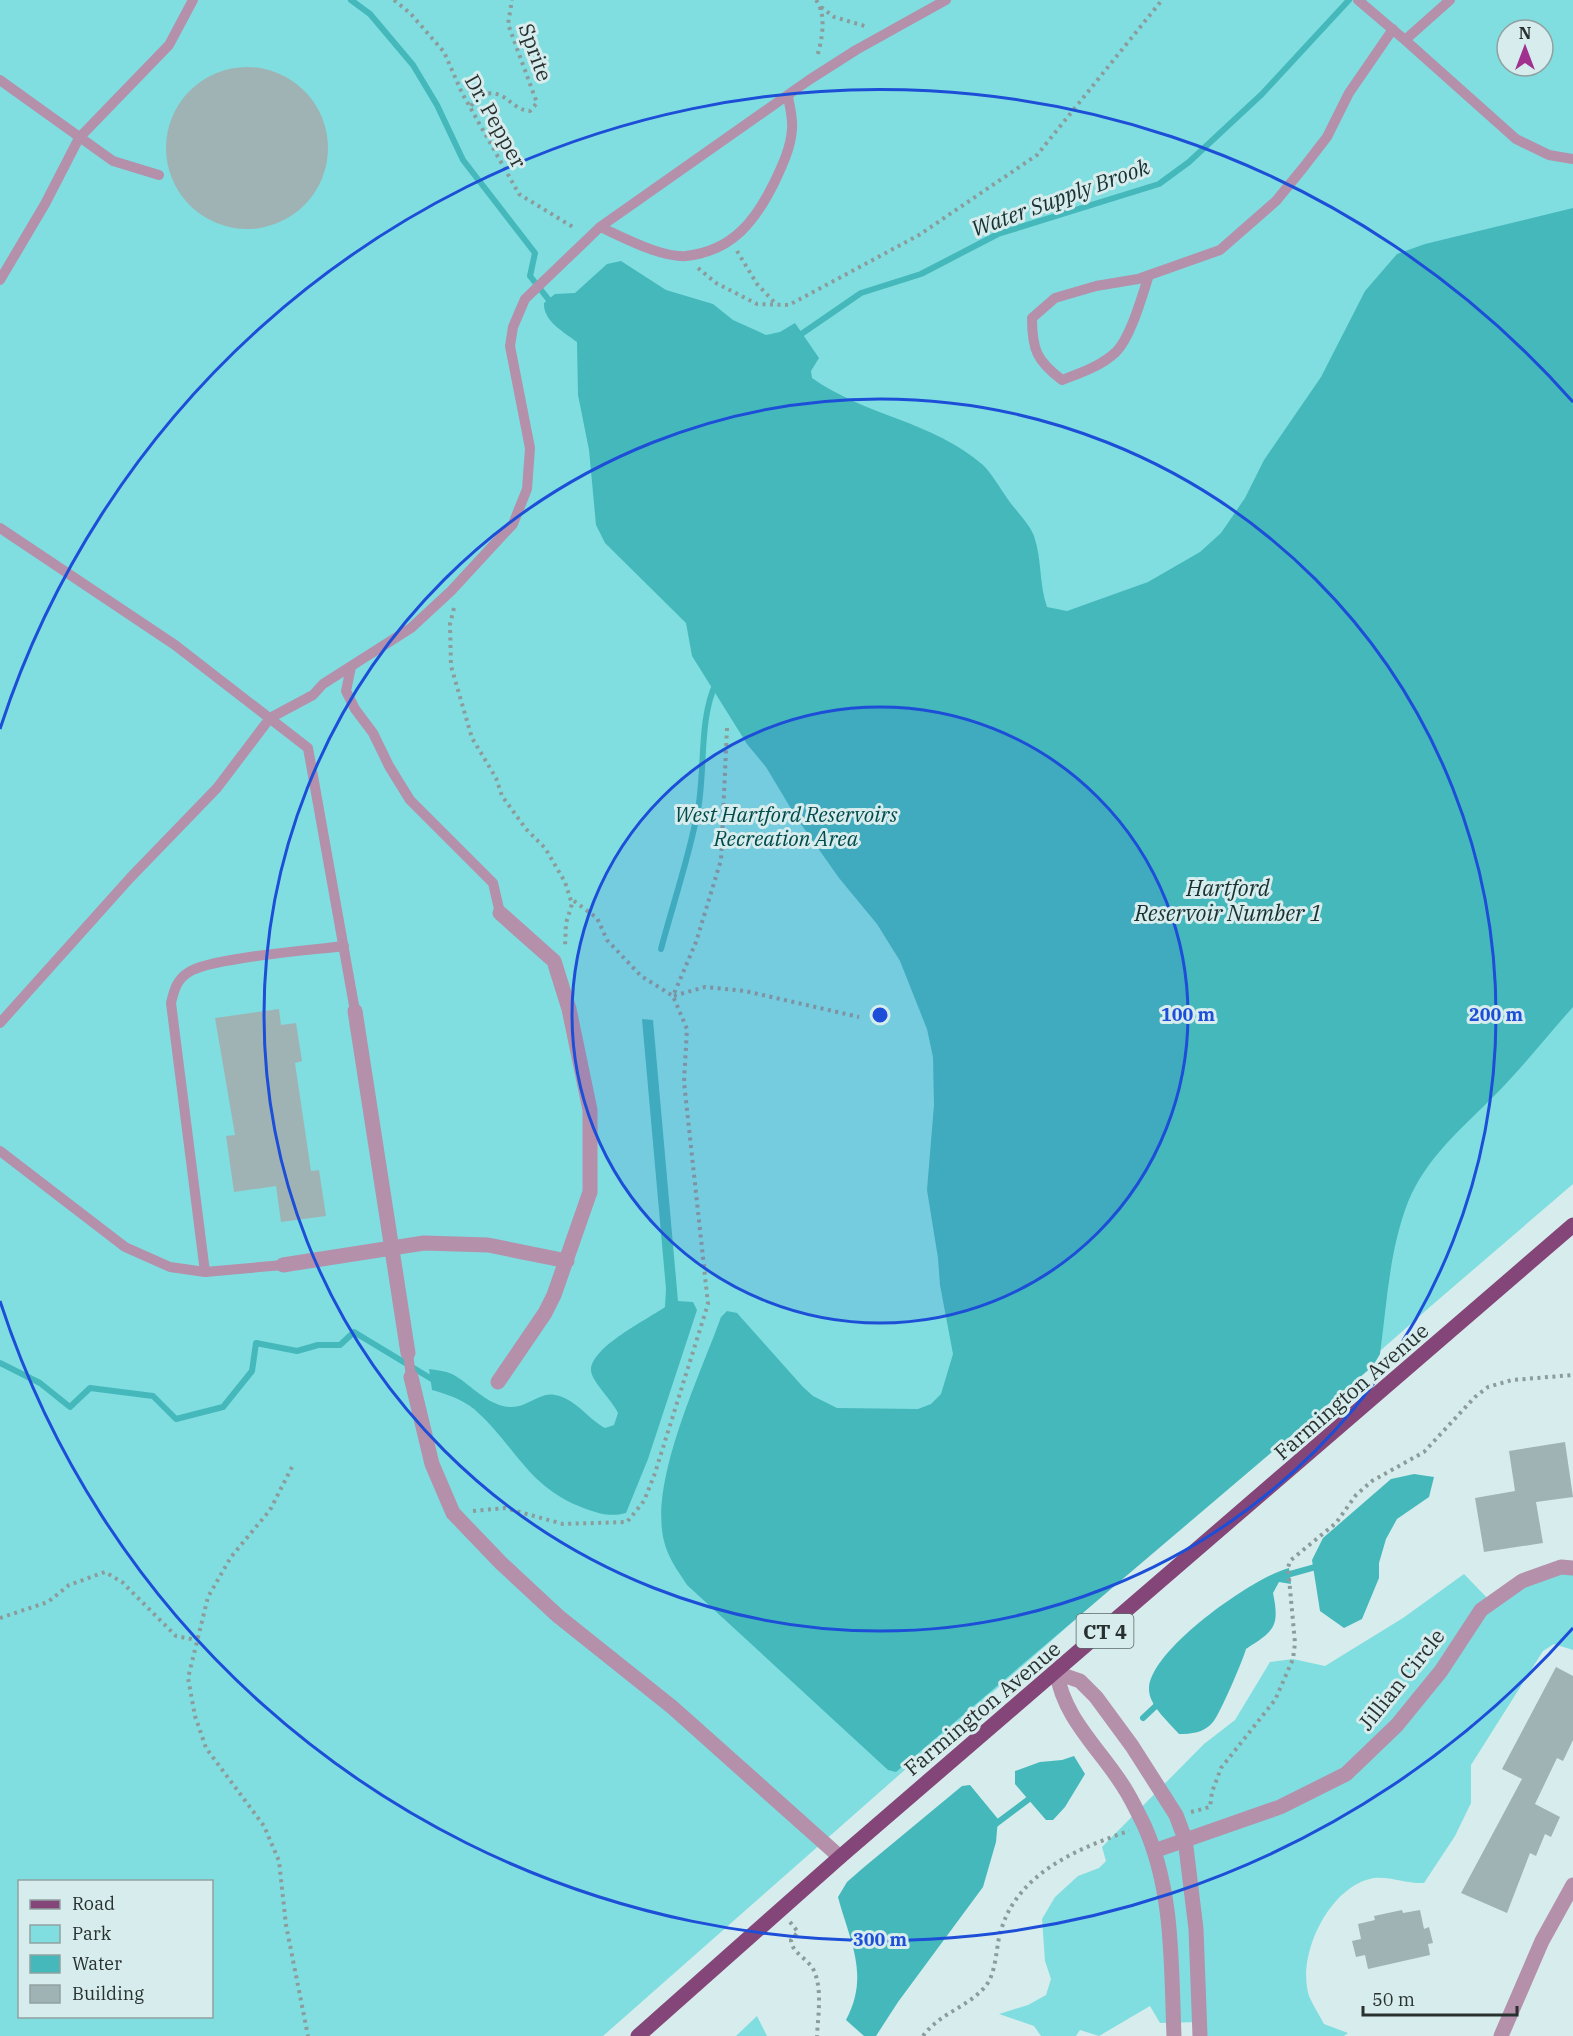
<svg xmlns="http://www.w3.org/2000/svg" width="1573" height="2036" font-family="'IBM Plex Serif',serif">
<style>
.green{fill:#80dee0;fill-rule:evenodd}
.water{fill:#45b8bc}
.lines{fill:none;stroke-linecap:round;stroke-linejoin:round}
.stream{stroke:#45b8bc;stroke-width:6}
.building{fill:#a0b3b4}
.path{stroke:#8c9c9c;stroke-width:4;stroke-dasharray:3 4.5;stroke-linecap:butt}
.service{stroke:#b490ab;stroke-width:10}
.minor{stroke:#b490ab;stroke-width:15}
.primary{stroke:#844678;stroke-width:15}
.ring{fill:none;stroke:#1d4ed8;stroke-width:3}
.labels{text-anchor:middle;dominant-baseline:central;stroke-width:6;stroke-linejoin:round;paint-order:stroke}
.shield{fill:#d7ecec;stroke:#5c6868;stroke-width:1.5}
.shield-label{font-size:20px;font-weight:bold;fill:#283030}
.street-label{font-size:21px;fill:#283030;stroke:#d7ecec}
.park-label{font-size:21px;font-style:italic;fill:#024b4d;stroke:#d7ecec}
.water-label{font-size:22px;font-style:italic;fill:#183132;stroke:#d7ecec}
.centre{fill:#1d4ed8;stroke:#d7ecec;stroke-width:3}
.ring-label{font-size:18px;text-anchor:middle;font-weight:bold;fill:#1d4ed8;stroke:#d7ecec;stroke-width:6;stroke-linejoin:round;paint-order:stroke}
</style>
<rect width="100%" height="100%" fill="#d7ecec"/>
<path class="green" d="M0 0H1573V1184L1431 1306 603 2036H0ZM1507 30H1543V66H1507ZM20 1882H212V2016H20Z
M1573 1568V1650L1554 1644 1543 1651 1471 1765V1803L1455 1836 1424 1883C1408 1884 1389 1876 1374 1878 1330 1885 1296 1955 1309 1996 1313 2005 1319 2015 1324 2024L1348 2033 1344 2036H1200L1199 2022 1160 2023 1150 2006 1099 2036 1080 2030 1076 2036H1041L1034 2026 999 2014 1028 2005 1046 1995 1051 1979 1045 1961 1042 1919 1055 1897 1078 1876 1099 1868 1106 1861 1102 1847 1204 1744 1235 1720 1270 1662 1293 1659 1325 1666 1403 1618 1464 1574 1491 1602 1522 1581Z
M757 2016 767 2036H736Z"/>
<path class="water" d="M1573 208V1007C1547 1036 1522 1068 1494 1096 1462 1128 1426 1158 1408 1202 1389 1251 1387 1303 1380 1354L1373 1366 896 1772 888 1770 687 1585C678 1571 668 1558 664 1541 649 1481 700 1376 721 1317L727 1311 737 1313 803 1387 813 1396 837 1408 918 1409 931 1404 941 1394 953 1354 940 1285 938 1258 927 1190 934 1105 933 1057 927 1029 900 961 877 924 839 878 796 817 766 767 747 744 692 656 686 623 605 543 596 525 589 450 578 395 577 342C564 332 543 321 544 303L555 294 575 293 607 264 621 261 666 290 713 304 733 320 766 335 780 332 795 323 819 358 811 371 812 378C865 416 933 421 983 465 992 474 1000 488 1007 498 1015 510 1029 523 1034 536 1042 559 1039 584 1047 607L1067 611 1148 582 1200 552 1221 533 1245 498 1264 460 1321 377 1365 291 1397 254 1425 244Z
M642 1019 653 1020 678 1301 693 1302 697 1310 648 1459 626 1513C611 1517 600 1514 586 1509 527 1488 517 1447 474 1409 462 1399 446 1394 432 1390L429 1369C436 1370 445 1371 452 1374 469 1383 483 1401 503 1406 525 1412 538 1391 555 1395 575 1398 588 1419 605 1428L614 1425 618 1413C612 1400 591 1381 591 1370 591 1347 648 1319 665 1307L666 1289Z
M1414 1474 1434 1477 1429 1497 1397 1519 1386 1539 1379 1563V1578L1362 1619 1344 1628 1320 1611 1312 1560 1323 1538 1391 1479Z
M1289 1568 1291 1584 1279 1582 1273 1593C1280 1627 1274 1631 1246 1649 1243 1660 1220 1714 1213 1722 1204 1733 1191 1734 1179 1734 1169 1722 1148 1705 1149 1688 1151 1649 1254 1577 1289 1568Z
M1074 1756 1085 1774 1065 1807 1053 1820H1046L1015 1784V1771L1040 1762 1062 1760Z
M970 1785 998 1819 996 1842 983 1887 898 2002 876 2036H864L846 2020C870 1975 850 1942 838 1897L847 1882 863 1868 962 1786Z"/>
<g class="lines">
<path class="stream" d="M351 0 370 14 413 65 437 105 463 160 535 253 530 276 552 304
M797 337 861 293 921 274 998 234 1159 184 1189 162 1262 94 1349 0
M661 949C673 904 688 860 697 815 706 773 698 721 716 683
M0 1363 40 1383 70 1407 90 1388 153 1396 176 1419 223 1407 252 1371 256 1343 297 1351 318 1345H340L354 1332 435 1381
M1283 1576 1319 1566
M1143 1718 1160 1702
M993 1826 1033 1796"/>
</g>
<path class="building" d="M166 148a81 81 0 1 1 162 0a81 81 0 1 1-162 0Z
M279 1009 281 1025 296 1023 302 1061 295 1063 311 1171 319 1170 326 1216 281 1222 276 1186 234 1192 226 1136 235 1135 215 1018Z
M1565 1442 1573 1497 1536 1502 1543 1543 1484 1552 1475 1498 1515 1491 1509 1451Z
M1556 1667 1573 1676V1740L1563 1761 1557 1758 1535 1804 1560 1817 1551 1837 1545 1834 1536 1856 1530 1853 1507 1913 1461 1893 1522 1779 1502 1769Z
M1402 1910 1403 1913 1420 1910 1424 1929 1429 1927 1433 1943 1428 1944 1430 1955 1368 1969 1365 1955 1356 1957 1352 1941 1361 1939 1358 1924 1375 1920 1374 1916Z"/>
<g class="lines">
<path class="path" d="M394 0 410 13 444 52 462 93 519 194 576 229
M816 0C827 15 822 40 817 57
M821 7 834 17 865 26
M471 106 477 97C505 84 509 110 530 111L537 103 508 24 512 0
M737 251 757 284 777 305
M698 268 716 283 757 304 789 305 919 235 1037 155 1162 0
M454 608 450 624 451 666 472 738 496 778 502 796 526 829 545 848 565 882 572 904 566 923 565 947
M727 728 721 860 696 942 673 996 705 987 745 991 859 1017
M292 1467 270 1510 231 1557 208 1597 188 1678 195 1716 206 1748 264 1826 279 1861 286 1925 308 2036
M473 1511 505 1508 563 1524 627 1522 644 1501 655 1473 708 1304 684 1082 687 1029 673 996 641 976 607 940 597 918 570 898
M0 1618 48 1602 69 1585 105 1572 122 1582 176 1636 196 1640
M1191 1812 1210 1807 1212 1792 1221 1768 1275 1700 1293 1659 1295 1643 1288 1567 1291 1560 1336 1523 1356 1495 1372 1481 1424 1452 1475 1397 1488 1387 1512 1380 1573 1375
M790 1922 798 1932 791 1940C792 1954 810 1959 815 1973 822 1992 818 2016 817 2036
M923 2036C940 2013 966 2008 984 1988 998 1973 995 1945 1002 1927 1020 1872 1079 1848 1129 1831"/>
<path class="service" d="M1358 0 1405 40 1450 0
M1405 40 1516 139 1549 155 1573 159
M0 80 113 161 159 175
M600 227C623 237 661 258 686 256 733 251 756 220 775 181 783 164 791 147 792 129 793 119 790 107 788 97
M1149 275C1142 296 1131 337 1116 352 1101 366 1081 373 1062 380 1037 361 1032 350 1032 318L1055 298 1096 286 1138 279 1220 250 1276 201 1303 168 1327 137 1349 93 1393 29
M0 280 45 204 79 138 169 45 193 0
M0 528 175 645 308 748 355 1011
M351 667 346 691 355 709 373 733 389 766 410 800 493 883 500 913
M0 1023 130 878 217 788 270 718 313 695 323 684 411 628 451 591 513 524 527 489 530 448 510 346 513 327 525 299 600 227 809 80 856 50 946 0
M0 1151 125 1247 170 1267 205 1272 171 1003C174 990 177 979 189 972 209 958 313 950 344 946
M205 1272 283 1265
M408 1353 411 1377"/>
<path class="minor" d="M355 1011 408 1353
M283 1265 424 1243 488 1245 567 1261
M411 1377 432 1464 453 1513 501 1563 558 1616 672 1707 840 1857
M498 1382 545 1313 554 1295 590 1192V1110L569 1009 554 961 500 913
M1154 1851 1280 1807 1346 1774 1397 1725 1441 1671 1481 1610 1522 1581 1561 1567 1573 1568
M1174 2036C1171 1966 1174 1891 1144 1825 1138 1813 1132 1800 1125 1789 1102 1751 1063 1718 1057 1673L1080 1681 1096 1697 1132 1746 1176 1815 1185 1839 1196 1929 1200 2036
M1501 2036 1542 1941 1573 1885"/>
<path class="primary" d="M638 2036 840 1857 1573 1225"/>
</g>
<circle cx="880" cy="1015" r="308" fill="#1d4ed8" fill-opacity=".12"/>
<g class="ring">
<circle cx="880" cy="1015" r="308"/>
<circle cx="880" cy="1015" r="616"/>
<path d="M1573 1628A925 925 0 0 1 0 1301M0 729A925 925 0 0 1 1573 402"/>
</g>
<g class="labels">
<rect class="shield" x="1076.5" y="1614" width="57" height="34" rx="4.5"/>
<g class="shield-label">
<text x="1105" y="1631">CT 4</text>
</g>
<g class="street-label">
<text transform="translate(536 52) rotate(70)">Sprite</text>
<text transform="translate(496 121) rotate(61)">Dr. Pepper</text>
<text transform="translate(1351 1391) rotate(-41)">Farmington Avenue</text>
<text transform="translate(1401 1679) rotate(-51)">Jillian Circle</text>
<text transform="translate(982 1708) rotate(-40)">Farmington Avenue</text>
</g>
<g class="park-label">
<text x="786" y="814">West Hartford Reservoirs<tspan x="786" dy="24">Recreation Area</tspan></text>
</g>
<g class="water-label">
<text transform="translate(1060 197) rotate(-20)">Water Supply Brook</text>
<text x="1228" y="887">Hartford<tspan x="1228" dy="25">Reservoir Number 1</tspan></text>
</g>
</g>
<circle cx="880" cy="1015" r="9" class="centre"/>
<g class="ring-label">
<text x="1188" y="1021">100 m</text>
<text x="1496" y="1021">200 m</text>
<text x="880" y="1946">300 m</text>
</g>
<rect x="18" y="1880" width="195" height="138" fill="#d7ecec" stroke="#91a1a1" stroke-width="1.5"/>
<rect x="30" y="1900" width="30" height="9" fill="#844678" stroke="#91a1a1" stroke-width="1.5"/>
<text x="72" y="1910" font-size="18" fill="#283030">Road</text>
<rect x="30" y="1925" width="30" height="18" fill="#80dee0" stroke="#91a1a1" stroke-width="1.5"/>
<text x="72" y="1940" font-size="18" fill="#283030">Park</text>
<rect x="30" y="1955" width="30" height="18" fill="#45b8bc" stroke="#91a1a1" stroke-width="1.5"/>
<text x="72" y="1970" font-size="18" fill="#283030">Water</text>
<rect x="30" y="1985" width="30" height="18" fill="#a0b3b4" stroke="#91a1a1" stroke-width="1.5"/>
<text x="72" y="2000" font-size="18" fill="#283030">Building</text>
<g transform="translate(1525 48)"><circle r="28" fill="#d7ecec" stroke="#91a1a1" stroke-width="1.5"/>
<path d="M0-4.5L10 22L0 15L-10 22Z" fill="#a0318f"/>
<text y="-9" font-size="16" font-weight="bold" text-anchor="middle" fill="#283030">N</text>
</g>
<path d="M1363 2006v9h154v-9" fill="none" stroke="#283030" stroke-width="3"/>
<text x="1372" y="2006" font-size="18" fill="#283030" stroke="#d7ecec" stroke-width="4.5" paint-order="stroke">50 m</text>
</svg>
